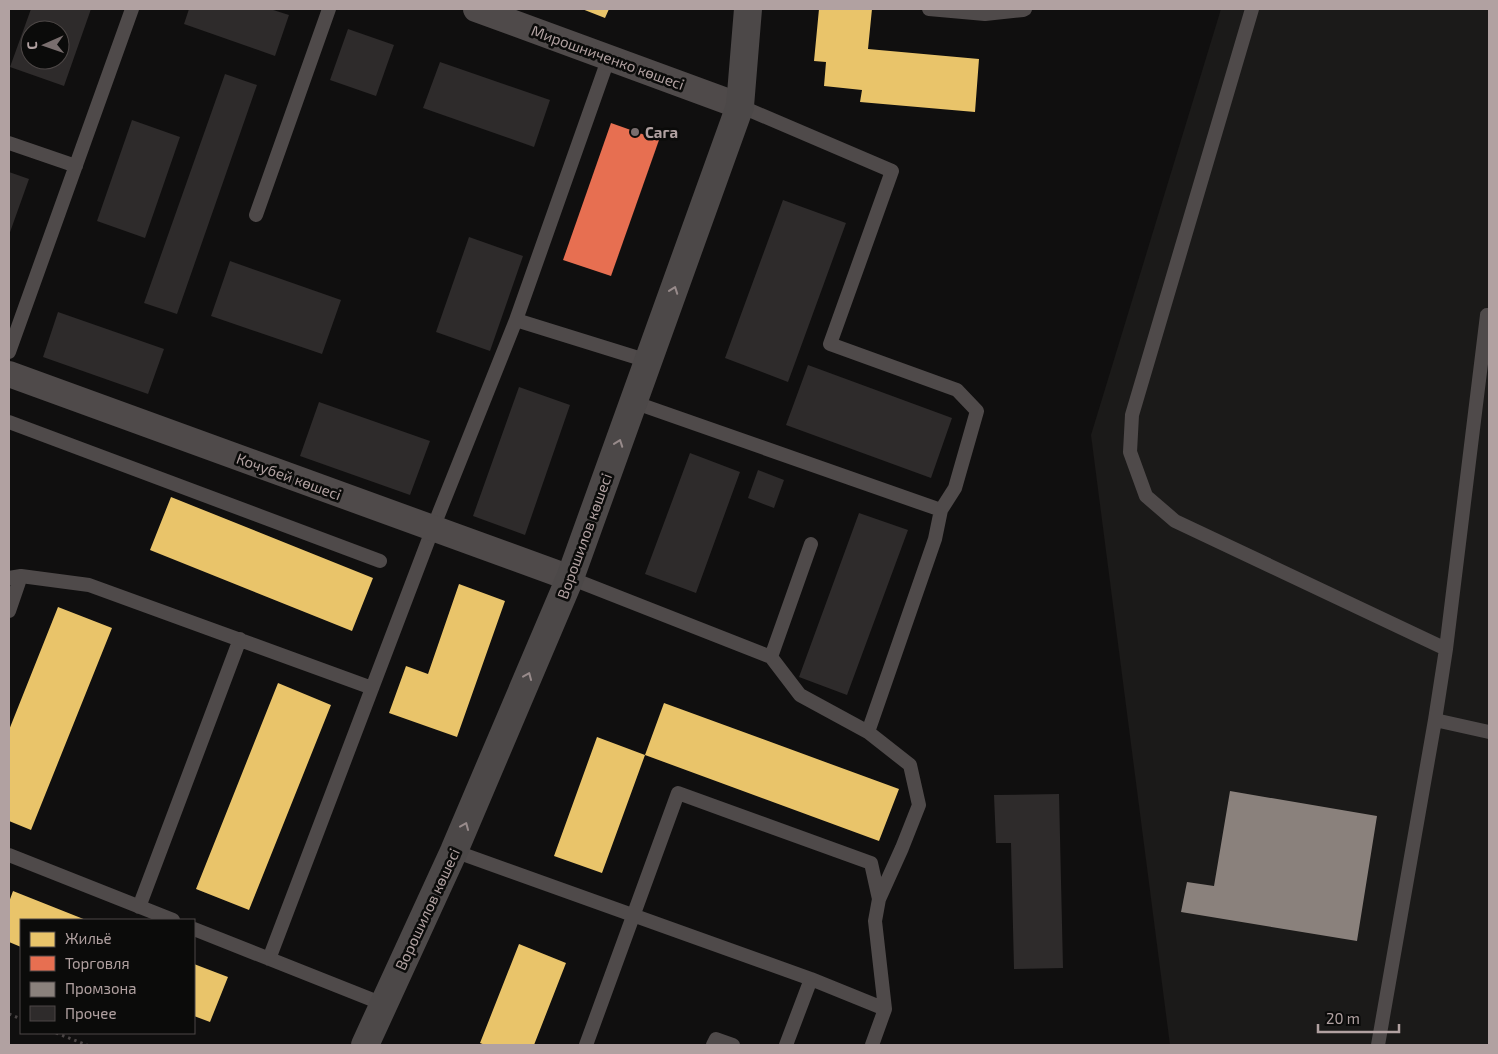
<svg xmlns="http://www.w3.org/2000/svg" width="1498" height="1054" font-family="'Exo 2',sans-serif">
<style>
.built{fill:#1b1a19}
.homes{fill:#e9c46a}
.shops{fill:#e76f51}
.industry{fill:#8a817c}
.building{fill:#2e2b2b;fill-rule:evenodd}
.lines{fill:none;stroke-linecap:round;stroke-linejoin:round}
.path{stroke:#4a4545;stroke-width:3;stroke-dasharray:2.5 4;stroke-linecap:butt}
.lane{stroke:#4f4a4a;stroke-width:14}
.street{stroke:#4f4a4a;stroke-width:26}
.secondary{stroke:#4c4848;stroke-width:28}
.oneway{stroke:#988b8b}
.poi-dot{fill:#796e6e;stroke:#0b0b0a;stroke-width:2}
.labels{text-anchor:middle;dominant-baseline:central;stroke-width:5;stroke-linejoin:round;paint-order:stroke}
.street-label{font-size:15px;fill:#b1a1a1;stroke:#0b0b0a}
.poi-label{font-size:15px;font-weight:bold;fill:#b1a1a1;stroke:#0b0b0a;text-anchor:start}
</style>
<rect width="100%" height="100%" fill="#100f0f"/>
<path class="built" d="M1221 9H1489V1045H1170L1091 435Z"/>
<path class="homes" d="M582 9H609L605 18Z
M819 9H872L868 49 979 59 975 112 860 102 862 90 824 86 826 62 814 61Z
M171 497 373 578 352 631 150 550Z
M459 584 505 601 457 737 389 713 406 666 428 674Z
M58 607 112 628 31 830 9 821V730Z
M278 683 331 705 249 910 196 889Z
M664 703 899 789 879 841 645 755Z
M597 737 645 755 602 873 554 856Z
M13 891 86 920H21V947L9 942V902Z
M519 944 566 963 534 1045H485L480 1043Z
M194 964 228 977 210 1022 194 1016Z"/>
<path class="shops" d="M611 123 659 140 611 276 563 260Z"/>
<path class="industry" d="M1230 791 1377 816 1357 941 1181 912 1187 882 1214 886Z"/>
<path class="building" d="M31 9H91L64 86 10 67ZM30 30H60V60H30Z
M189 9H270L289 15 275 56 184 24Z
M348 29 394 45 376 96 330 80Z
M440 62 550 100 534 147 423 108Z
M225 74 257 85 177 314 144 303Z
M132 120 180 137 145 238 97 221Z
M9 172 29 179 9 235Z
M783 200 846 223 788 382 725 358Z
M469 237 523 256 490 351 436 332Z
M230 261 341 300 322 354 211 316Z
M58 312 164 349 148 394 43 357Z
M808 365 952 418 931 478 786 425Z
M519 387 570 405 525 535 473 516Z
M319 402 430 441 410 495 300 456Z
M690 453 740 472 696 593 645 574Z
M758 470 784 480 774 508 748 498Z
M859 513 908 530 847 695 799 677Z
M1059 794 1063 968 1014 969 1011 843H996L994 795Z"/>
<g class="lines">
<path class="path" d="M9 1014 21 1019
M56 1033 87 1045"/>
<path class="lane" d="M929 9 985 14 1023 10 1025 9
M1252 9 1132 415 1130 452 1146 496 1175 521 1446 649
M609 57 516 320 648 361
M740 106 892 171 830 344 957 390 977 411 955 488 941 510 935 539 868 732
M9 143 76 166
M256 215 329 9
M9 352 132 9
M633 402 941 510
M9 422 380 561
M9 578 21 576 89 585 372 688
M570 578 771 657 811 544
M9 611 21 576
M771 657 800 695 868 732 910 765 919 805 902 848 879 899
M1435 720 1489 732
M454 851 811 979 885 1009
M9 855 173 920
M139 907 240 639
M194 929 383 1004
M269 959 433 528 516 320
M586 1045 678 793 871 863 879 899 875 921 885 1009 872 1045
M713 1045 716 1039 733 1045
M786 1045 811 979
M1378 1045 1435 720 1446 649 1487 315"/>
<path class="street" d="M476 9 740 106
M9 374 570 578"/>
<path class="secondary" d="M365 1045 454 851 570 578 740 106 748 9"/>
</g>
<defs><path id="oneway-chevron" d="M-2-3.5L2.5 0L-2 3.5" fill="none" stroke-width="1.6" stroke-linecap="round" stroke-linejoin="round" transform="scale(1.25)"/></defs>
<g class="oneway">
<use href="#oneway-chevron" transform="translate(674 290) rotate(-70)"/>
<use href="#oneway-chevron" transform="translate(619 443) rotate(-70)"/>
<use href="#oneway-chevron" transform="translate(528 676) rotate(-67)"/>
<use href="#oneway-chevron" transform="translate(465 826) rotate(-67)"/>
</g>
<circle class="poi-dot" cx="635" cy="132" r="5"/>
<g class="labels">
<g class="street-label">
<text transform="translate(608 57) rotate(20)">Мирошниченко көшесі</text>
<text transform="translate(289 476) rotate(20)">Кочубей көшесі</text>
<text transform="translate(584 536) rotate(-70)">Ворошилов көшесі</text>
<text transform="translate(427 909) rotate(-65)">Ворошилов көшесі</text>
</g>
<g class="poi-label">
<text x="645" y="132">Сага</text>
</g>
</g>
<rect width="1498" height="1054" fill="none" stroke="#b1a1a1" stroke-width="20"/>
<rect x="20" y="919" width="175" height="115" fill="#0b0b0a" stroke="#4d4746"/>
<rect x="30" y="932" width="25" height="15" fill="#e9c46a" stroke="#4d4746"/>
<text x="65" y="944" font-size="15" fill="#b1a1a1">Жильё</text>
<rect x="30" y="956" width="25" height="15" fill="#e76f51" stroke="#4d4746"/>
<text x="65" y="969" font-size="15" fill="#b1a1a1">Торговля</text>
<rect x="30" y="982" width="25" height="15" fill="#8a817c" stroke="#4d4746"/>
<text x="65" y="994" font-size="15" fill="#b1a1a1">Промзона</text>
<rect x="30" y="1006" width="25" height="15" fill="#2e2b2b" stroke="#4d4746"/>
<text x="65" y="1019" font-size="15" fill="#b1a1a1">Прочее</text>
<g transform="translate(45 45) rotate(268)"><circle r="24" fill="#0b0b0a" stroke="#4d4746"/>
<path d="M0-4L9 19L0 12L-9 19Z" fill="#796e6e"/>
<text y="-8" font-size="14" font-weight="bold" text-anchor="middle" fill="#b1a1a1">С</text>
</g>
<path d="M1318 1024v8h81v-8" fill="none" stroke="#b1a1a1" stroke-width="2.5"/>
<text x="1326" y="1024" font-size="15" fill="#b1a1a1" stroke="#0b0b0a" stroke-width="4" paint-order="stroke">20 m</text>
</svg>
